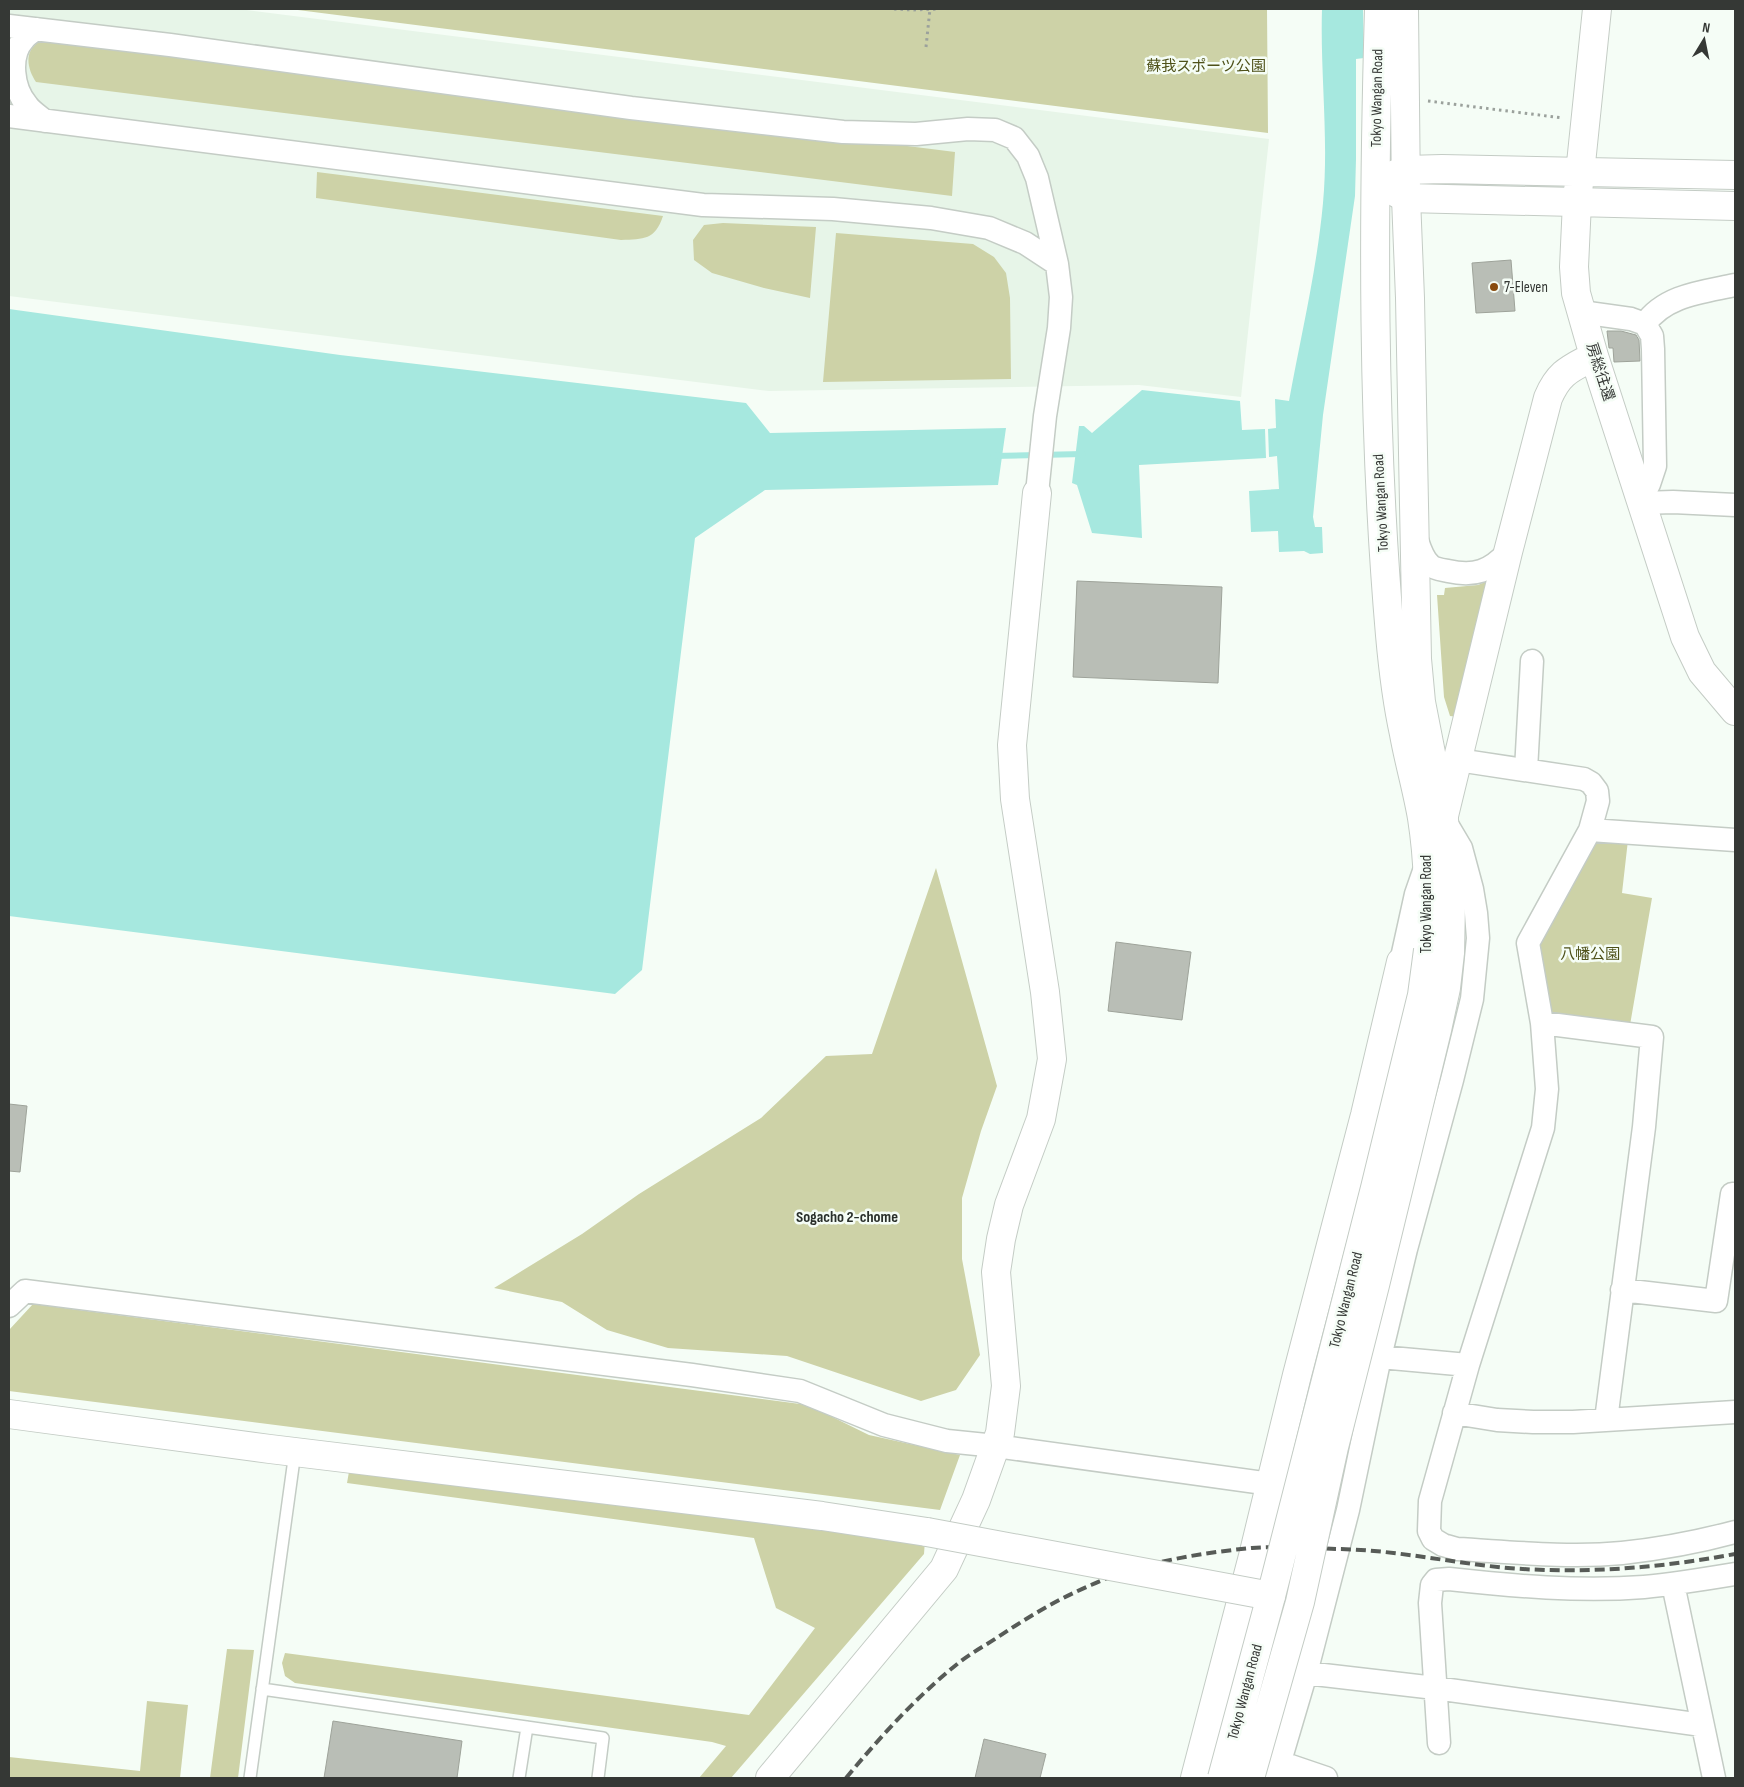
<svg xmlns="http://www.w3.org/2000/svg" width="1744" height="1787" font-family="'Sofia Sans Condensed','Noto Sans JP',sans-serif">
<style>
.built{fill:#e7f5e8}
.green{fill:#cdd2a7}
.water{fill:#a6e8df}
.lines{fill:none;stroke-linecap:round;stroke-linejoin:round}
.stream{stroke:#a6e8df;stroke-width:6}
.building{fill:#b9beb6;stroke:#9ea39a}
.service-casing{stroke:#c4ccc5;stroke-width:14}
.minor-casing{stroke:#c4ccc5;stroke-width:25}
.tertiary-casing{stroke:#c4ccc5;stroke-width:30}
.trunk-casing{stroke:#c4ccc5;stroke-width:30}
.path{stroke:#9ba19c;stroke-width:3;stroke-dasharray:2.5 4;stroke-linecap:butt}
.service{stroke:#fff;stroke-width:11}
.minor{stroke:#fff;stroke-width:22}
.tertiary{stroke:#fff;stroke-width:28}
.trunk{stroke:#fff;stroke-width:28}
.rail{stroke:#575b57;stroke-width:4;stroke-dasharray:10 5;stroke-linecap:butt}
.tertiary-bridge-casing{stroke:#c4ccc5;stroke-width:30;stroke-linecap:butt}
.trunk-bridge-casing{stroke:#c4ccc5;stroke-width:30;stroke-linecap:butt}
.tertiary-bridge{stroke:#fff;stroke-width:28}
.trunk-bridge{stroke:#fff;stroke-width:28}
.poi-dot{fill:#894b0f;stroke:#f5fdf6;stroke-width:2}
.labels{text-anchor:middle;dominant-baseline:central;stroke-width:5;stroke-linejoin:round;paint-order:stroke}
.park-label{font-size:15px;fill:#4e5119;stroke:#f5fdf6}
.street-label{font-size:15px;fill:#353835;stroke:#f5fdf6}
.poi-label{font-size:15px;fill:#353835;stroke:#f5fdf6;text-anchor:start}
.neighbourhood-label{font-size:16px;font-weight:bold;fill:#2a302b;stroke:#f5fdf6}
</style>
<rect width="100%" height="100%" fill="#f5fdf6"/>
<path class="built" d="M9 9H239L1269 139 1241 397 1139 385 769 391 9 296Z"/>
<path class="green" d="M290 9H1267L1268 133Z
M48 38 955 152 952 196 36 82C28 70 24 54 36 44 39 41 45 40 48 38Z
M317 172 663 216C655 240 644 239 621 240L316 198Z
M723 223 816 227 810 298 764 288 712 273 694 260 693 240 704 225Z
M836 233 973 244 994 257 1006 273 1010 298 1011 379 823 382Z
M1490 580 1458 717 1450 716 1444 697 1437 595H1444L1445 588 1478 585Z
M1592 833 1628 840 1622 893 1652 898 1630 1025 1549 1015 1535 946Z
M936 868 997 1086 981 1131 962 1198V1259L980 1355 956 1390 921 1401 787 1356 668 1348 607 1330 562 1302 494 1288 582 1234 639 1194 761 1118 826 1056 872 1054Z
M33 1304 808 1405 869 1435 960 1455 940 1510 9 1391V1330Z
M350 1466 925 1540 924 1554 731 1778H699L726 1746 712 1742 295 1683 285 1676 282 1663 285 1653 749 1715 815 1628 776 1608 754 1538 347 1483Z
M227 1649 254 1650 238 1778H210Z
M147 1701 188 1705 180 1778H9V1757L140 1771Z"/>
<path class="water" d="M1322 9H1363L1364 58 1356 59V159L1355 196 1323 415 1313 517 1315 527H1322L1323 553 1310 554 1304 551 1279 552 1278 531 1251 532 1249 491 1279 489 1277 456 1269 457 1268 429 1276 428 1275 399 1289 401C1301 335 1317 269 1323 203 1329 138 1320 73 1322 9Z
M9 309 340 355 746 403 770 433 1006 428 998 485 765 490 695 538 642 970 615 994 9 916Z
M1142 390 1240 401 1242 430 1265 429 1266 458 1139 465 1142 538 1092 533 1077 485 1072 483 1079 426H1084L1092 433Z"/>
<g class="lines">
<path class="stream" d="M993 456 1083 454"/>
</g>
<path class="building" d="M1511 260 1515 311 1476 313 1472 263Z
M1607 331H1621L1636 335 1639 340 1640 361 1614 362 1613 348H1609Z
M1077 581 1222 587 1218 683 1073 677Z
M1116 942 1191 952 1182 1020 1108 1011Z
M9 1104 27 1106 20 1172 9 1171Z
M333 1721 462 1741 457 1778H324Z
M984 1739 1046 1754 1040 1778H975Z"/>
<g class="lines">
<g class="service-casing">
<path id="service" d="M262 1689 603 1738 598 1778
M250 1778 295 1452
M519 1778 527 1727"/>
</g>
<g class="minor-casing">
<path id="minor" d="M9 26 170 45 631 108 843 132 916 134 968 129 995 130 1014 138 1028 156 1037 178 1057 264 1061 297 1059 328 1045 416 1037 493
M36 29C32 32 27 35 24 39 8 56 13 89 27 105 31 111 39 116 45 121
M9 116 703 205 833 209 931 218 989 228 1025 243 1057 264
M1581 312 1631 319 1645 324 1652 336 1653 349 1655 466 1649 484 1640 499
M1645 324C1665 295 1703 292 1735 285
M1642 503 1673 502 1735 505
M1416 537C1419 546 1422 558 1430 565 1434 569 1443 570 1448 571 1475 577 1490 571 1508 552
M1458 760 1584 779 1591 783 1597 791 1598 801 1590 830 1528 943 1542 1023 1547 1089 1543 1128 1468 1365 1430 1501 1429 1531 1433 1539 1443 1545 1457 1549C1511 1552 1568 1558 1622 1553 1660 1549 1698 1542 1735 1532
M1526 770 1532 661
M1590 830 1735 840
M1401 962 1416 894 1424 871
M1542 1023 1652 1037 1644 1127 1606 1420
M1622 1290 1716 1301 1732 1194H1735
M9 1306 25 1291 692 1375 800 1391 884 1425 947 1441 996 1446 1271 1484
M1380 1357 1468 1365
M1454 1413 1497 1420 1533 1422H1573L1735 1412
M1673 1584 1714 1778
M1306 1673 1435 1688 1702 1725
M1439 1743 1430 1603 1432 1585 1436 1580 1449 1579C1514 1586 1579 1592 1644 1587 1675 1584 1705 1579 1735 1574
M1279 1762 1326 1778
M1275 1778 1306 1673 1348 1510 1380 1357 1406 1249 1452 1080 1472 999 1478 938 1476 913 1472 889 1461 848 1445 821"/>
</g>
<g class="tertiary-casing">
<path id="tertiary" d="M1597 9 1577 202 1574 267 1576 293 1594 356 1685 637 1702 672 1735 711
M1385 178 1406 170 1442 169 1735 175
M1376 182 1406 198 1735 206
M1442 824 1508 552 1548 398C1559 372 1570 369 1594 356
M9 1414 270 1449 822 1516 927 1532
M770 1778 944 1569 976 1500 1000 1433 1006 1386 996 1272 1001 1239 1009 1205 1041 1119 1052 1059 1045 992 1015 799 1012 745 1037 493
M1195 1778 1253 1556 1297 1375 1365 1115 1401 962"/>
</g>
<g class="trunk-casing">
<path id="trunk" d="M1379 9C1373 217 1372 427 1390 635 1393 669 1397 702 1404 734 1409 762 1417 789 1422 818 1429 862 1429 905 1428 950
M1404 9 1406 198 1410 298 1417 659 1421 702 1444 820 1451 903 1450 953"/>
</g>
<path class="path" d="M894 9 912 10 939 9
M926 47 930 9
M1428 101 1563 118"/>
<use href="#service" class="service"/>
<use href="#minor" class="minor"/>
<use href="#tertiary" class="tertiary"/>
<use href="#trunk" class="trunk"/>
<path class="rail" d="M846 1778C881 1736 918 1695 961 1661 973 1652 986 1645 998 1637 1028 1617 1058 1599 1091 1585 1140 1563 1198 1553 1252 1548 1280 1546 1311 1548 1339 1549 1396 1550 1452 1563 1508 1568 1585 1574 1660 1568 1735 1554"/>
<g class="tertiary-bridge-casing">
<path id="tertiary-bridge" d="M927 1532 1271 1596"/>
</g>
<g class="trunk-bridge-casing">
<path id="trunk-bridge" d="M1222 1778 1271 1596 1375 1188 1422 995 1428 950
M1250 1778 1300 1602 1334 1447 1375 1285 1437 1030 1446 988 1450 953"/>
</g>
<use href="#tertiary-bridge" class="tertiary-bridge"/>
<use href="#trunk-bridge" class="trunk-bridge"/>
</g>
<circle class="poi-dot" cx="1494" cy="287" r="5"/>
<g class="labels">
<g class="park-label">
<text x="1206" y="66">蘇我スポーツ公園</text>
<text x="1590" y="954">八幡公園</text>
</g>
<g class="street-label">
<text transform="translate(1377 98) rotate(-89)">Tokyo Wangan Road</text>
<text transform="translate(1600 372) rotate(72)">房総往還</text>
<text transform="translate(1381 503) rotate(-93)">Tokyo Wangan Road</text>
<text transform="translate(1426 904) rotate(-90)">Tokyo Wangan Road</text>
<text transform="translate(1346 1300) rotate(-76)">Tokyo Wangan Road</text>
<text transform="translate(1245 1692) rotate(-75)">Tokyo Wangan Road</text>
</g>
<g class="poi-label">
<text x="1504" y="287">7-Eleven</text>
</g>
<g class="neighbourhood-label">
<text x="847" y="1217">Sogacho 2-chome</text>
</g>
</g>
<rect width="1744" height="1787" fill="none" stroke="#353835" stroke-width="20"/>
<g transform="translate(1704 40) rotate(10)" stroke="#f5fdf6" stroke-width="4" paint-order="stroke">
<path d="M0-4L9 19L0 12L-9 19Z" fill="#353835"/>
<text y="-8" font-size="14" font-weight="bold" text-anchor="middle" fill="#353835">N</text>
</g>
</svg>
